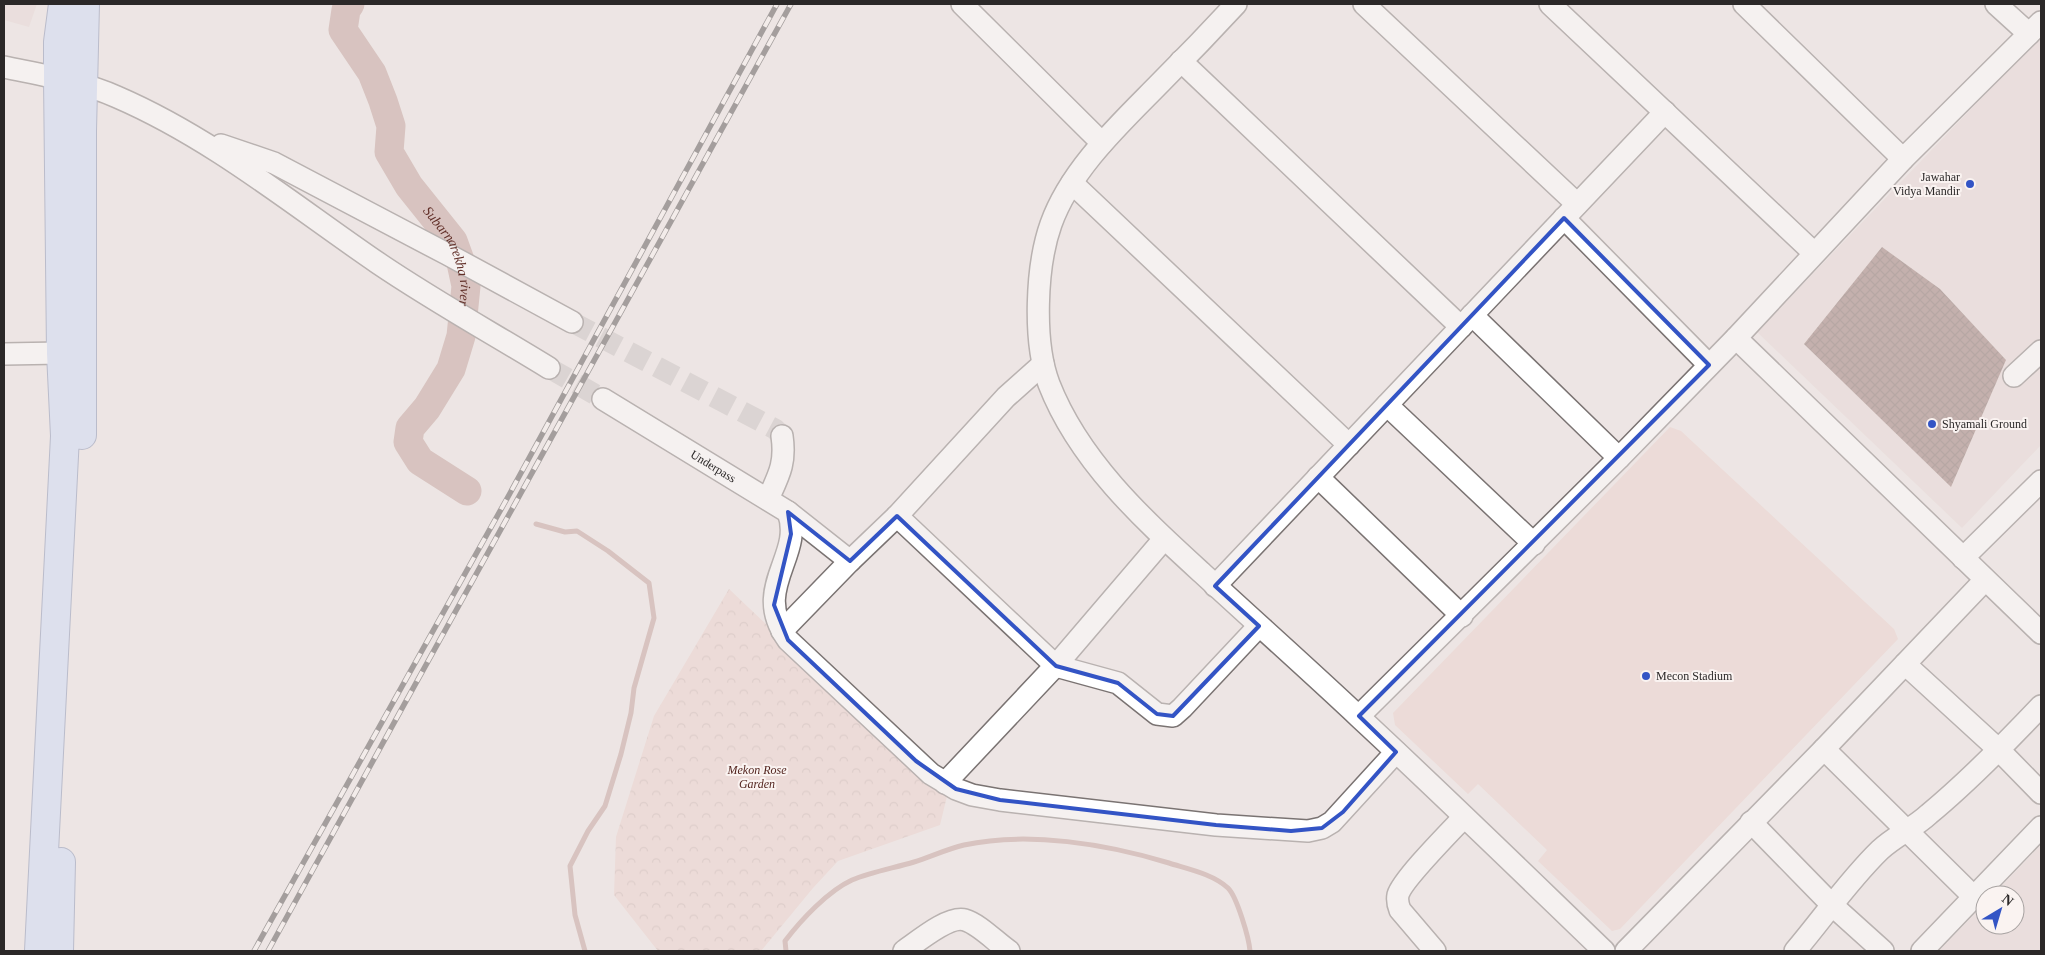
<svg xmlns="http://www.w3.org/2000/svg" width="2045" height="955" font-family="Georgia,serif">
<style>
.built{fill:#e6d6d4}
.forest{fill:url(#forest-crowns)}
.pitch{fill:#eccec9}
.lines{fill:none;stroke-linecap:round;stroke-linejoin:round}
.stream{stroke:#be9a94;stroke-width:5}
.river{stroke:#be9a94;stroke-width:29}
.building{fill:url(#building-cross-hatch)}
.minor-tunnel{stroke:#c6bfbe;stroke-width:21;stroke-dasharray:21 11;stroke-linecap:butt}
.minor-casing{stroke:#7a7372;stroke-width:24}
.major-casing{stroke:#7d8aad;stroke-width:30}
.minor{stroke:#fff;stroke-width:21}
.major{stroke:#cbd9f8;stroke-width:28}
.rail-casing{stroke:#4c4848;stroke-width:5.5}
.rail{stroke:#faf3f1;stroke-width:4;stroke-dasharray:11;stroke-linecap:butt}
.marked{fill:none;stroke:#3354c5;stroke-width:4;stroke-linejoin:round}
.poi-dot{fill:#3354c5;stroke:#faf3f1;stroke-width:2}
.labels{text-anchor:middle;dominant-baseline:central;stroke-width:4;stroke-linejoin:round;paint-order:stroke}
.poi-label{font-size:12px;fill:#2b2828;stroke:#faf3f1;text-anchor:start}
.street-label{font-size:12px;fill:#2b2828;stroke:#faf3f1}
.park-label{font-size:12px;font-style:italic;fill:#4f1f19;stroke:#faf3f1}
.water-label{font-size:14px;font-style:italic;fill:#623029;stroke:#faf3f1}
</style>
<defs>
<pattern id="forest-crowns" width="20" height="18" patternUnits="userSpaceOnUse" patternTransform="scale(1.25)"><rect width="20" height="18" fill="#eccec9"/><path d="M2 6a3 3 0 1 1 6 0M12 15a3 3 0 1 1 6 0" fill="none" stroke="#cbb1ad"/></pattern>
<pattern id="building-cross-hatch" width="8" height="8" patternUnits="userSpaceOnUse" patternTransform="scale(1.25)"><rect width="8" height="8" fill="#92706b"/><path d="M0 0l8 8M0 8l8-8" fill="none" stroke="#775c58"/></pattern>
</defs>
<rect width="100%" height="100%" fill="#ede5e4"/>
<path class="built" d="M4 4H37L29 27 4 20Z
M2041 36V445L1962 528 1757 332Z
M2041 845V951H1939L1985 903V925H2015V895H1993Z"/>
<path class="forest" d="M729 589 947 796 940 825 838 861 813 888 761 951H658L614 895 616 837 654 716Z"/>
<path class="pitch" d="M1670 427 1681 431 1894 629 1898 639 1620 929 1612 931 1538 861 1547 850 1478 784 1468 794 1395 725 1393 713Z"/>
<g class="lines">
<path class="stream" d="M536 524 565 532 577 531 608 551 649 583 654 618 634 688 631 713 621 754 605 806 588 831 570 866 575 915 585 951
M786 951 785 941C801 920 828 891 852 880 871 872 894 868 914 862 930 857 947 849 964 845 1028 831 1107 844 1169 863 1188 869 1213 874 1228 888 1237 897 1249 938 1250 951"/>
<path class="river" id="s1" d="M350 4 346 10 343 30 372 73 383 101 391 126 389 152 409 186 453 241 461 263 466 286 461 336 451 369 427 408 410 428 408 442 420 461 467 491"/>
</g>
<path class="building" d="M1882 247 1940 289 2006 360 1951 487 1804 344Z"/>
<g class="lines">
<path class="minor-tunnel" d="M572 322 775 429 782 436
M549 368 603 399"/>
<g class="minor-casing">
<g id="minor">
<path d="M962 4 1102 143"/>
<path d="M1236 4C1212 30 1187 56 1162 81 1122 122 1071 168 1051 224 1036 266 1033 342 1049 384 1079 461 1143 519 1202 573 1254 621 1307 668 1359 717 1442 794 1523 873 1604 951"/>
<path d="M1364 4 1577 204"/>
<path d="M1550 4 1814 253"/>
<path d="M1744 4 1903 159"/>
<path d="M1996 4 2029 34"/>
<path d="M1181 61 1461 327"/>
<path d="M4 67C42 75 81 81 117 97 212 138 293 205 378 263 434 301 492 333 549 368"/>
<path d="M221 145 274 163 447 254 572 322"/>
<path d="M1072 183 1349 445"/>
<path d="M1564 218 1709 365"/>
<path d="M1472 315 1619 458"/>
<path d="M1736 338 2041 633"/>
<path d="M4 354 61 353"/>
<path d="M2014 376 2041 351"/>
<path id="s2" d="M603 399 788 512C805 556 750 587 788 640L931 774 956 789 972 795 1000 800 1216 825 1308 831 1322 828 1332 822 1396 752"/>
<path d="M1387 405 1534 544"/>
<path d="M1318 477 1462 616"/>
<path d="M768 499C779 475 786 463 782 436"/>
<path d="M788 512 850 561"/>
<path d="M897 516 1056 666 1118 683 1157 714 1173 716 1182 708 1259 626"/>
<path d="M1963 558 2041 481"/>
<path d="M1215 586 1665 112"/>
<path d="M782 631 850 561 897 516 1006 397 1043 364"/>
<path d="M1905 664 1999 750 2041 793"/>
<path d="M1359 716 1619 458 1736 338 1903 159 2041 22"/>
<path d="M1824 749 1974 897"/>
<path d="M945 783 1058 663 1164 539"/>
<path d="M1751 822 1833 906 1883 951"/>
<path d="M904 951C917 942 949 915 965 920 979 924 997 943 1009 951"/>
<path d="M1435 951 1400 910C1398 905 1397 900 1398 895 1402 880 1451 831 1464 817"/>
<path d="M1626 951 1824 749 1985 580"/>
<path d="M1795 951C1823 918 1849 880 1880 850 1895 836 1914 828 1929 814 1969 781 2005 744 2041 706"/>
<path d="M1922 951 2041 827"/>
</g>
</g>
<g class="major-casing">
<path id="major" d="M82 435V131L85 4
M39 951 65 436 61 353 58 78V42L63 4
M59 951 61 862"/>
</g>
<use href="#minor" class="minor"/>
<use href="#major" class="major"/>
<g class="rail-casing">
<path id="rail" d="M254 951 509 495 777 4
M268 951 791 4"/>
</g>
<use href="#rail" class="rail"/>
</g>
<path d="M0 0H2045V955H0ZM1564 218 1709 365 1359 716 1396 752 1343 812 1322 828 1291 831 1216 825 1000 800 956 789 916 761 788 640 774 605 791 534 788 512 850 561 897 516 1056 666 1118 683 1157 714 1173 716 1259 626 1215 586Z" fill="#ede5e4" fill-opacity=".55" fill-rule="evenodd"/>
<path class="marked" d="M1564 218 1709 365 1359 716 1396 752 1343 812 1322 828 1291 831 1216 825 1000 800 956 789 916 761 788 640 774 605 791 534 788 512 850 561 897 516 1056 666 1118 683 1157 714 1173 716 1259 626 1215 586Z"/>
<g class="poi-dot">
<circle cx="1970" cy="184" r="5"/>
<circle cx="1932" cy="424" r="5"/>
<circle cx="1646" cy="676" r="5"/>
</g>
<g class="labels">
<g class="poi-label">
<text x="1960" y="177" text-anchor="end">Jawahar<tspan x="1960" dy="14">Vidya Mandir</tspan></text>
<text x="1942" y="424">Shyamali Ground</text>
<text x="1656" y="676">Mecon Stadium</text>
</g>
<g class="street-label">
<text stroke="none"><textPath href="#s2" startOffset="129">Underpass</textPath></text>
</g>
<g class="park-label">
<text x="757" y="770">Mekon Rose<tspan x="757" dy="14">Garden</tspan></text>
</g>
<g class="water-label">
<text stroke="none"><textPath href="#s1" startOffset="284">Subarnarekha river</textPath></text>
</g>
</g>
<rect width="2045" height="955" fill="none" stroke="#2b2828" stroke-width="10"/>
<g transform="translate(2000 910) rotate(38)"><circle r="24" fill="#faf3f1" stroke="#a7a2a1"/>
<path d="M0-4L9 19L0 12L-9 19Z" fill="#3354c5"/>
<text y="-8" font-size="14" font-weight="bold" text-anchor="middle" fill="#2b2828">N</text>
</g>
</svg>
